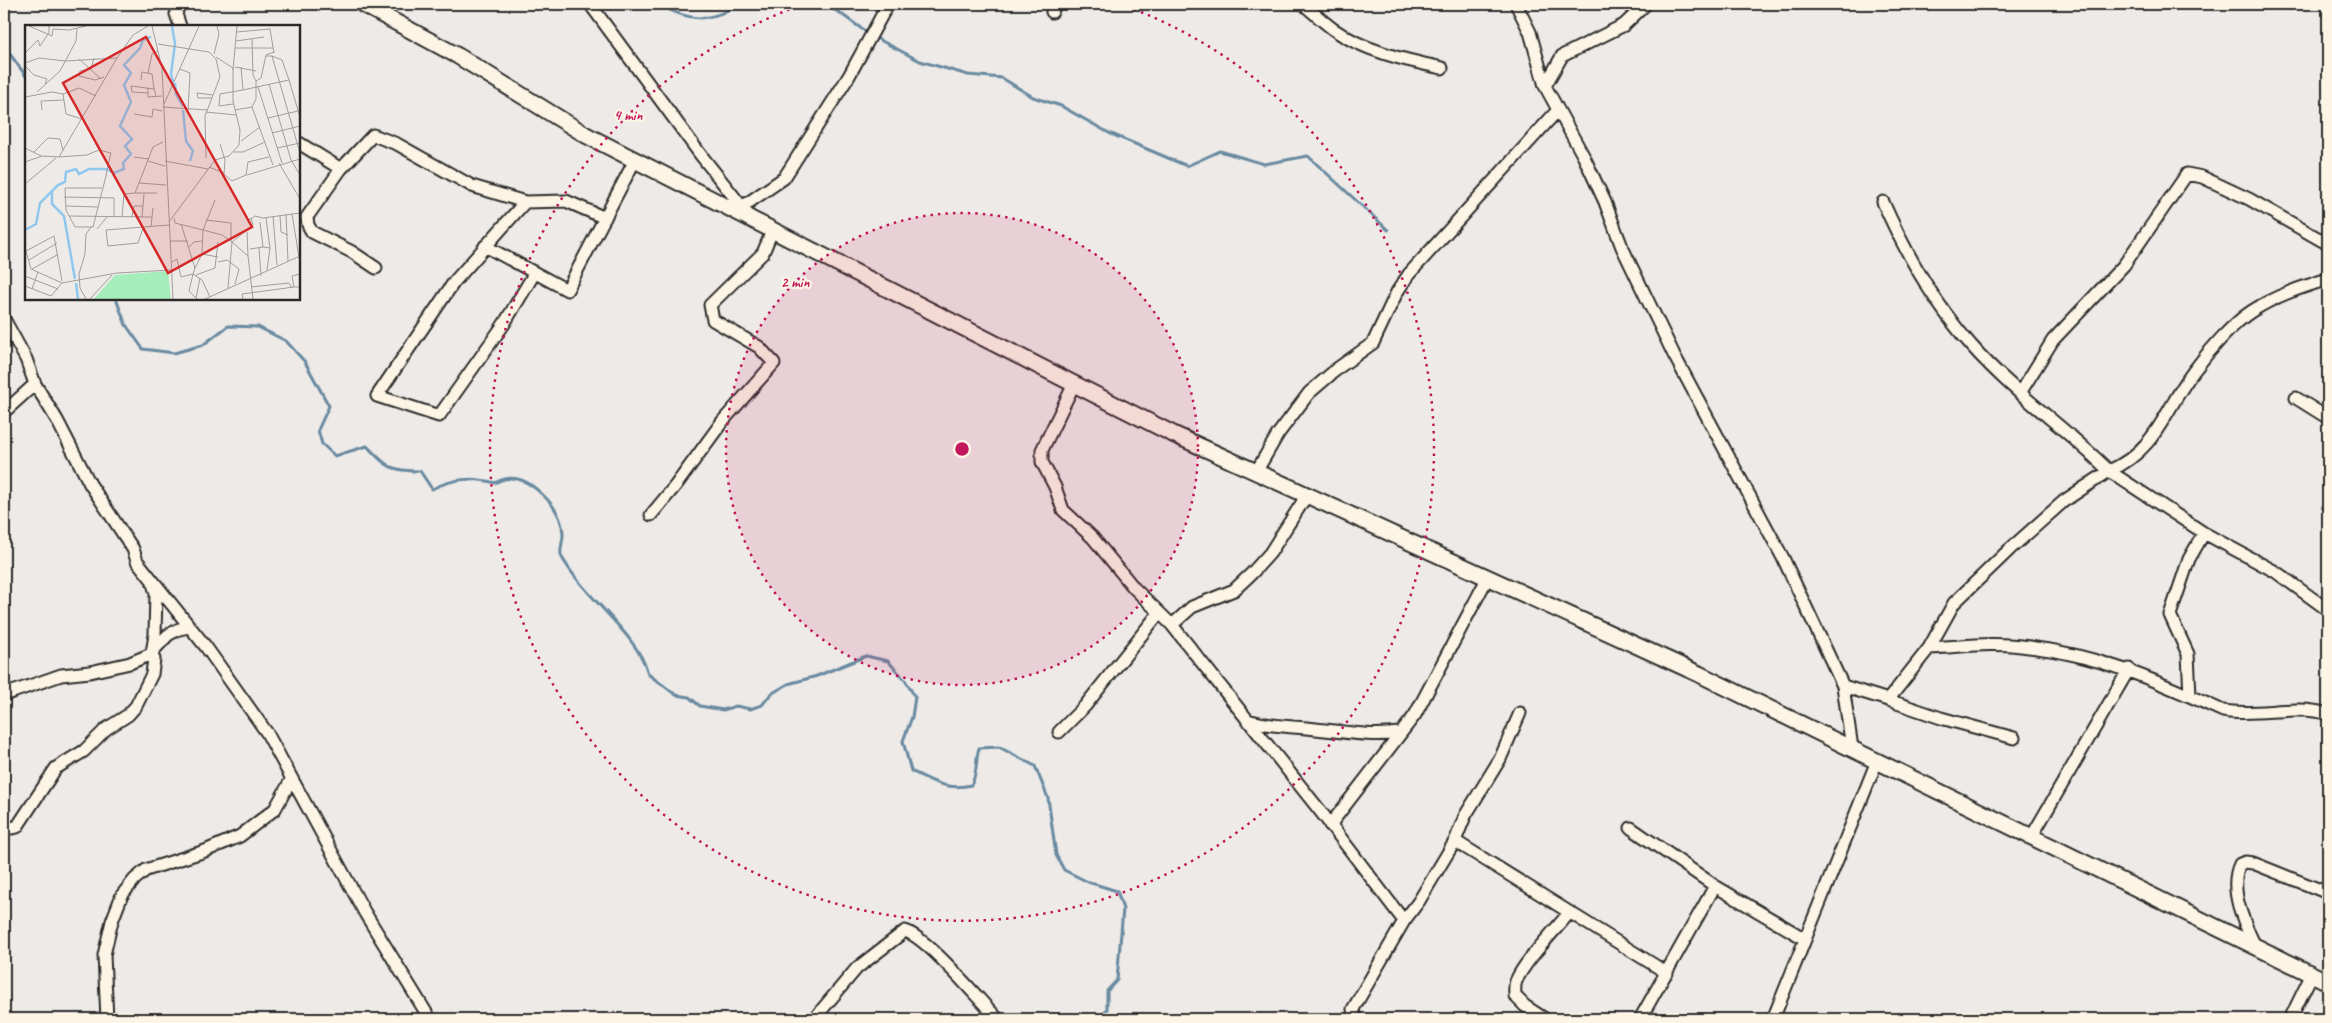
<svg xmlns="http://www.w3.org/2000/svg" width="2332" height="1023" font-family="Caveat,sans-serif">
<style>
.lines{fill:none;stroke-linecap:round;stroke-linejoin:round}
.stream{stroke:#6789a0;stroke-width:3}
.street-casing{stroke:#2b2b2b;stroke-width:15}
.secondary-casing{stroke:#2b2b2b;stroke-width:19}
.street{stroke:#fcf5e5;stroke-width:11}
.secondary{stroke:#fcf5e5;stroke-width:15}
.ring{fill:none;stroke:#c2185b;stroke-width:2.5;stroke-dasharray:2.5 5}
.inset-river{fill:none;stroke:#8fc7ee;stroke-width:2.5}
.inset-road{fill:none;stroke:#a09e9c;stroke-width:1}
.view{fill:#d62828;fill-opacity:0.15;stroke:#d62828;stroke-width:2.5}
.inset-edge{fill:none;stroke:#2b2b2b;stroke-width:2.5}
.centre{fill:#c2185b;stroke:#fcf5e5;stroke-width:2.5}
.ring-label{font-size:15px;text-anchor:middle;font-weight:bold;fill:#c2185b;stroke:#fcf5e5;stroke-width:4.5;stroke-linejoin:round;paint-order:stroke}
</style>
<rect width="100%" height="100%" fill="#eeeae7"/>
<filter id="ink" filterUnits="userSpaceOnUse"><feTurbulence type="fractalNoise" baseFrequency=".02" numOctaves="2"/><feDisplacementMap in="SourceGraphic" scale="10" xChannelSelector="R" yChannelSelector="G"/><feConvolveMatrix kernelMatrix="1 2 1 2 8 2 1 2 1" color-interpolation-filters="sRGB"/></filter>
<g filter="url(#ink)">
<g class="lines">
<path class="stream" d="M657 4C692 22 707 23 741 4
M820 4 837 11 869 34
M4 15 7 4
M4 30V46L26 76
M876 38 920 61 968 75 1002 78 1033 97 1061 106 1109 133 1187 166 1220 151 1264 164 1308 156 1388 230
M116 299 126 325 143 349 174 353 203 345 228 326 258 327 286 341 305 362 329 406 318 430 322 444 335 456 367 446C387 467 390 471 420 471L432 489C454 478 472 477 495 483 515 472 530 482 545 497 555 507 563 521 563 535 563 541 560 548 561 554 561 558 566 563 568 567 590 601 639 637 648 674L676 695 689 697 700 706 723 710 736 706 750 709 762 705 771 694 788 684 817 676 866 656 888 661 905 680 915 697 912 717 903 741 911 771C931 781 948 791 971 785 978 774 975 761 979 748L999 747 1035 766 1048 798 1056 855 1064 870 1088 882 1117 891 1123 909 1117 980 1107 991V1010L1099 1019"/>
<g class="street-casing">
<path id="street" d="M179 4 176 14 180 26
M590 4 700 154 750 217
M1303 4C1313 12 1323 22 1333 29 1364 51 1405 60 1442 68
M1516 4 1530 32 1545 86 1584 157 1605 202 1622 247 1674 355 1783 558 1843 686 1852 748
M1052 12 1055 4
M1545 86 1562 56 1624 25 1646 4
M299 143 341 169
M742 207 784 178 849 76 888 4
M485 246 567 290 635 160
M376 268 352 252 312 232 308 225 307 217 341 169 373 135 397 144 472 186 525 202
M534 274 504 324 439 416 377 396 454 282 525 202 566 201 605 218
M2328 279C2302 287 2275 296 2252 311 2233 323 2207 353 2193 372 2165 409 2157 450 2109 471L2204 533 2276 572 2328 610
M4 319 26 359 35 384 4 412
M35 384 57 420 90 484 133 549 137 561 206 647 267 733 365 913 430 1019
M1074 384 1042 450V462L1055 487 1063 510 1093 538 1134 588 1172 625 1321 812 1404 921 1419 901 1455 841 1465 816 1500 759 1520 713
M2020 393 2053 340 2124 265 2187 174 2202 177 2249 199 2328 244
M2296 398 2328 418
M1256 472 1278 434 1309 393 1338 368 1373 343 1397 292 1409 274 1558 110
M651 515 676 485 722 422 774 363 759 347 713 320 710 305 763 253 772 231
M1172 625 1192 607 1234 590 1252 573 1270 553 1307 495
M1929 648C1960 647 1990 642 2021 646 2097 654 2155 680 2223 711 2258 717 2294 704 2328 714
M1843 686 1888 700 1929 648 1954 603 2010 549 2064 501 2109 471C2065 427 2012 392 1971 345 1933 302 1906 254 1883 202
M4 695 61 675 90 672 130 663 149 655 168 635 179 629 189 627
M2190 696 2188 654 2170 615 2189 559 2204 533
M1888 700 1941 718 2014 738
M1247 720C1270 727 1292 726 1316 729 1347 732 1369 737 1400 733
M1059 732 1085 706 1159 613
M4 823 11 828 17 827 56 768 84 751 106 729 128 715 136 706 152 674 154 659 152 653 155 635 156 593 153 584
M1330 825 1415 715 1488 577
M1631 828 1715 886 1805 939
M2032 836 2129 669
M1455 841 1667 973
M2255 946C2244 923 2228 889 2240 864L2245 862 2253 863 2328 893
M107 1019 104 955 112 921 122 895 135 879 146 870 205 851 240 836 275 809 291 780
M814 1019 857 968 905 931C928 938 978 999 998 1019
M1355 1019 1353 1009 1404 921
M1545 1019 1525 1006 1515 996C1515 991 1514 986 1516 981 1526 959 1554 932 1569 913
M1640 1019 1715 886
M1773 1019 1877 761
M2290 1019 2312 974"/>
</g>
<g class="secondary-casing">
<path id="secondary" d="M362 4 458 56 586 135 1074 384 1173 434 1699 674 2328 982"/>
</g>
<use href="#street" class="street"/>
<use href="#secondary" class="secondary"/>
</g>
</g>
<circle cx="962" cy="449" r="236" fill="#c2185b" fill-opacity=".12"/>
<g class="ring">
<circle cx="962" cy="449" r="236"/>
<path d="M1120 4A472 472 0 1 1 804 4"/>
</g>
<g transform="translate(25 25)">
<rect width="275" height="275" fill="#eeeae7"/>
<path d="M143 246 146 274H69L90 250Z" fill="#a5eebc"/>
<path class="inset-river" d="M147 1 150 19 146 49 148 57M150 58 151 69 158 81M158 85 161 116 168 126 165 136M27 167V179L39 191 50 254M0 205 11 199 15 178 33 160 40 157 41 147 51 144 54 149 64 144H81L89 148 99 144 98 138 106 129 100 121 107 114 95 101 106 77 99 60 106 48 99 40 115 23 118 15 126 12M51 258 53 274"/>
<path class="inset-road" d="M4 1 27 11 28 4 44 5 61 1M127 1 137 43 148 274M212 7 245 4 249 28M227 14 228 50 231 56M211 16 239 12M133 19 184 27 191 34 195 52 180 91 181 133M210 23H248M0 28 13 15 15 21 24 8V1M189 29 194 9 192 1M241 31H247L275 128M69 33 66 44 55 46 54 51 70 55 79 52M54 34 76 54M0 38 14 33 40 36 92 33 108 10 123 1M0 41 9 50 22 54 20 59M210 42 231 46M216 42 218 65 264 55 257 35 247 31M155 44 165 48 163 85M208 45 212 1M123 48 127 29 133 26M116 55 117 47 127 49 129 64M264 55 275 92M244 59 266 135 275 150M233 62 257 138M123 63V72L137 71M12 67 35 46 51 16 52 4M123 68 107 67 106 61 129 64 131 71M38 69 41 89 57 94M0 72 27 67 38 69 54 63 71 71M187 73H173L172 68 188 70M139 79 174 1M208 79 194 81 195 69 218 65M138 82 182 85M17 85 16 76 39 75M210 85 227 82M181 87 211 90M109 89 127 92 128 84 137 86M243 93 273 86M247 108 275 101M216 116 235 102M195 119 200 135 199 149 207 156 221 150 223 137 244 132M0 123 16 131M252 123 275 118M9 127 23 113 35 114 38 125M209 127H218L240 117M34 132 62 130 74 125 86 128 82 145 81 151 68 202H50L41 185 40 163H77M109 132 124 134M123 136 140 141M140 136 183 144M0 137 17 131 34 132 92 33M254 138 275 174M248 140 227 82 231 74V56L236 53 241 30 249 27M184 142 199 148M222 150 275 134M114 158 141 160M0 159 31 133M132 168H110L128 122 138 117M39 172 89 173V191M41 181 73 182M261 189 263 236M267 189 275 238M255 190 256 207 263 210M44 191 127 192M248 191 252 240M97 192 99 169 110 168M107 192 109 181H118M117 192 119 169M149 193 150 198 178 205 190 175M226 193 228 200 207 217 223 231 228 274M241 193 245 223M181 195 206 198V216M224 195 230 191 238 193 275 188M144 197 190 135 204 131 214 120 215 105 208 76V43L191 32M156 199 170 243 177 229 178 205 197 210 207 217M126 202 128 183M118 203 113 218 83 221 81 205 144 200M72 204 82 192M222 207 223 231M145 216H163M164 222 169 217 177 216M238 222 245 223 242 245M234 223 236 251M225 224 238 222 235 197M1 226 29 211 37 256M177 229 193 232M4 235 32 218M147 237 152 234 156 252 168 249 164 266 172 274M193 237 202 235 214 244 210 259M170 243 168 249 177 255 185 272M7 244 32 230M171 250 190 243 193 217M0 251 33 264M37 258 92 248 146 245M0 261 26 271 37 258 6 244 1 226M226 262 264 258 267 263M275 262H269L267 251 275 249M203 263 207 217M7 264 13 247M171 273 175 253M61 274 55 263 54 249 60 229 61 209 66 202M65 274 87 250M180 274 275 231M218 274 217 269 269 262"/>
<path class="view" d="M121 12 227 202 143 248 38 58Z"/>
<rect width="275" height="275" class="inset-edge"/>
</g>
<circle cx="962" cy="449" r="8" class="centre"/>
<g class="ring-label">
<text x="628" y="120">4 min</text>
<text x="795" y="287">2 min</text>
</g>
<rect width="2332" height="1023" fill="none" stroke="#fcf5e5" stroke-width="20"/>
<rect x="10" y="10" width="2312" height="1003" fill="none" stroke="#2b2b2b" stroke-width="2" filter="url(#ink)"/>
</svg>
